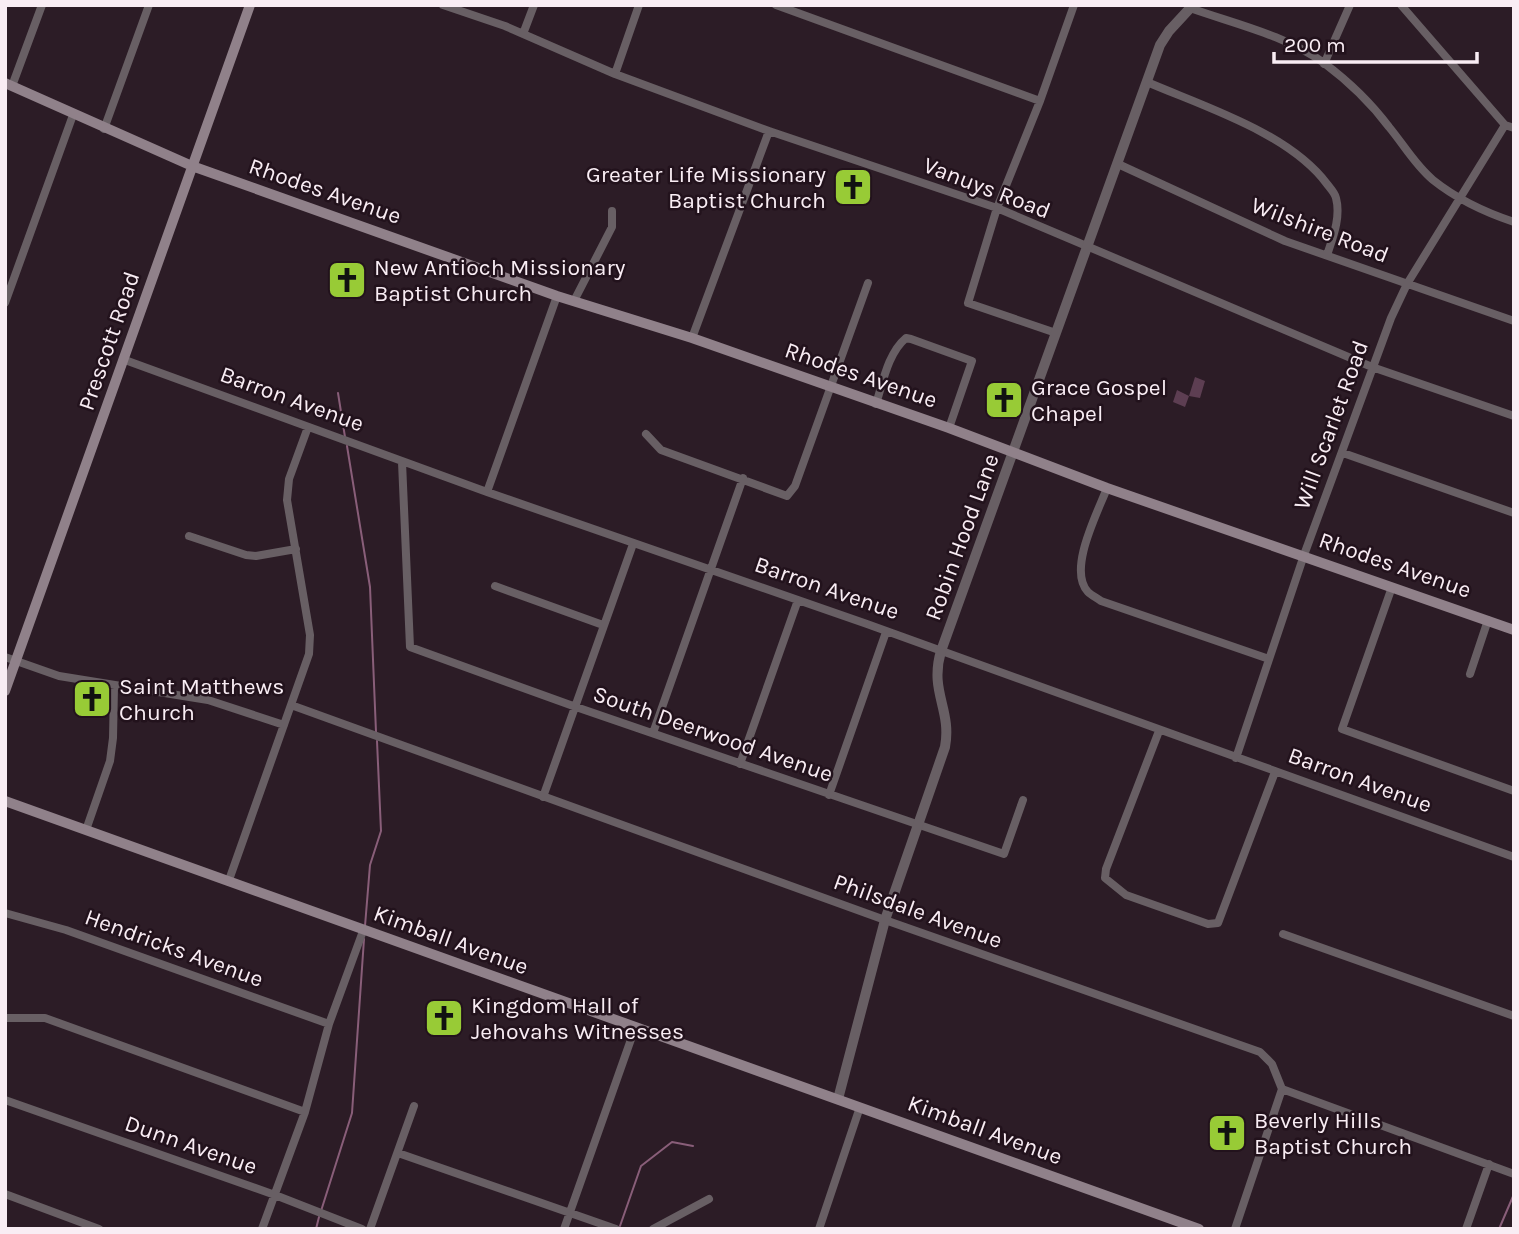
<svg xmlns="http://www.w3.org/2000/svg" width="1519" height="1234" font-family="Karla,sans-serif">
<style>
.green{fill:#5d3e52}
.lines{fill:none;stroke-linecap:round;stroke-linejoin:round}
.stream{stroke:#895e79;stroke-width:2}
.minor{stroke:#685f64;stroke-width:8}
.tertiary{stroke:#685f64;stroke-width:10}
.secondary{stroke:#90818a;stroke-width:10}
.labels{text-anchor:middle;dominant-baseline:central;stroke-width:5;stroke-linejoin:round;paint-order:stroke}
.poi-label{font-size:23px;fill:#f9edf4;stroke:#22121c;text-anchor:start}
.street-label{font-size:23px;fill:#f9edf4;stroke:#22121c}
</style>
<rect width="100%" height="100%" fill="#2c1c26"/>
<path class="green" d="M1195 377 1205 381 1200 398 1189 396 1185 407 1173 402 1177 390 1189 396Z"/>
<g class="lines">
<path class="stream" d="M338 393 345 437
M347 446 370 587 376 732
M365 926 370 865 381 831 377 741
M321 1211 352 1113 364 939
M620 1226 641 1166 672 1142 693 1146
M316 1229 319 1217
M1499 1229 1514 1194"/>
<path class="minor" d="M443 5 505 26 615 74 769 131 997 208 1372 367 1514 416
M776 5 1040 101
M1401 5 1505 125 1514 128
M1190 8C1235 24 1285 35 1324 63 1348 81 1371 103 1389 127 1404 145 1415 165 1433 180 1458 200 1484 212 1514 222
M523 34 534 5
M1324 64 1350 5
M615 74 639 5
M1147 82C1205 107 1289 133 1327 184 1330 188 1335 193 1336 198 1341 217 1333 237 1327 255
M12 86 42 5
M104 129 149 5
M1118 164 1285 241 1514 321
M575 299 612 227V211
M5 303 73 115
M1056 333 968 303 997 208 1040 101 1074 5
M692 338 769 131
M125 360 487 492 867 624 1514 857
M876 404C883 382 888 353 906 338L911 339 972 361 949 428
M646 434 661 450 787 496 795 486 868 283
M1343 453 1514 513
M402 462 410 647 576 707 1004 854 1023 800
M1107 488C1098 512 1067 570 1088 592 1091 595 1097 598 1101 601L1269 659
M487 492 557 296
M189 536 246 555 256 556 296 549
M495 586 603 625
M1392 587 1342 729 1514 791
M5 657 59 676 208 700 284 725
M1470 674 1488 620
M291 705 885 920 1260 1052 1272 1064 1282 1089 1514 1174
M1159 731 1106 869 1105 878 1126 895 1208 924 1218 923 1275 772
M653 733 743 478
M1236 758 1304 555 1391 318 1407 284 1505 125
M740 764 798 600
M829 795 886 632
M543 797 633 544
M86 830 110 761 113 738 114 687
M229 880 309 654 310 635 287 500 289 479 308 427
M5 913 66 930 329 1024
M1283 934 1514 1016
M5 1018H45L305 1112
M5 1100 275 1195 362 1229
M398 1153 616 1229
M5 1194 99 1229
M262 1229 305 1112 329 1024 363 931
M370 1229 414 1106
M564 1229 635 1028
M653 1229 709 1199
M819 1229 860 1107
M1235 1229 1282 1089
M1466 1229 1489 1164"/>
<path class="tertiary" d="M838 1099 885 920 945 747C952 709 929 692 941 651L1160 45 1169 31 1193 5"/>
<path class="secondary" d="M5 83 192 166 557 296 692 338 949 428 1107 488 1514 630
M5 691 250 5
M5 801 1199 1229"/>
</g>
<defs>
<g id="church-square" transform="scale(2.0125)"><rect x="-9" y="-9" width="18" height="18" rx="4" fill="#98cb36" stroke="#22121c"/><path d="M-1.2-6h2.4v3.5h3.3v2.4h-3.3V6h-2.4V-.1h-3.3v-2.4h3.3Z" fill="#111"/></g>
</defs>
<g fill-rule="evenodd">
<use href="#church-square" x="853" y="187"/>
<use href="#church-square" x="347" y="280"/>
<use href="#church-square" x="1004" y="400"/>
<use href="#church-square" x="92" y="699"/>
<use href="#church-square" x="444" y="1018"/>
<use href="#church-square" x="1227" y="1133"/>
</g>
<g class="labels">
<g class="poi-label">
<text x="826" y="174" text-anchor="end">Greater Life Missionary<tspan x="826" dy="26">Baptist Church</tspan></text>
<text x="374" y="267">New Antioch Missionary<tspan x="374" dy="26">Baptist Church</tspan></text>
<text x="1031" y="387">Grace Gospel<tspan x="1031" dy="26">Chapel</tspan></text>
<text x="119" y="686">Saint Matthews<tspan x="119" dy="26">Church</tspan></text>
<text x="471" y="1005">Kingdom Hall of<tspan x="471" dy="26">Jehovahs Witnesses</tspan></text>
<text x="1254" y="1120">Beverly Hills<tspan x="1254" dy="26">Baptist Church</tspan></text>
</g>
<g class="street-label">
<text transform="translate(987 188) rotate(21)">Vanuys Road</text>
<text transform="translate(325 191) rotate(19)">Rhodes Avenue</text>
<text transform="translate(1320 230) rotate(21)">Wilshire Road</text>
<text transform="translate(109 341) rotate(-71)">Prescott Road</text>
<text transform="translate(861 375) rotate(19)">Rhodes Avenue</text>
<text transform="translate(292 399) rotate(20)">Barron Avenue</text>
<text transform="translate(1331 425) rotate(-70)">Will Scarlet Road</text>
<text transform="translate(962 537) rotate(-70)">Robin Hood Lane</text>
<text transform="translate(1395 565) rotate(19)">Rhodes Avenue</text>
<text transform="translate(827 588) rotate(19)">Barron Avenue</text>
<text transform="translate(713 734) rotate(19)">South Deerwood Avenue</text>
<text transform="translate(1360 780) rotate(20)">Barron Avenue</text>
<text transform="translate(918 911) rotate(20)">Philsdale Avenue</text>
<text transform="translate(451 940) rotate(20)">Kimball Avenue</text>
<text transform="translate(174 948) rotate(20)">Hendricks Avenue</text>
<text transform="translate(985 1130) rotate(20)">Kimball Avenue</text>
<text transform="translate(191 1145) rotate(19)">Dunn Avenue</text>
</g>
</g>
<rect width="1519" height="1234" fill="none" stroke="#f9edf4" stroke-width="14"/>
<path d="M1274 52v10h203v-10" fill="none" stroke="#f9edf4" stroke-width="3.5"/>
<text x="1284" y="52" font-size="21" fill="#f9edf4" stroke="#22121c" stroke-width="5" paint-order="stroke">200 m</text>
</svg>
